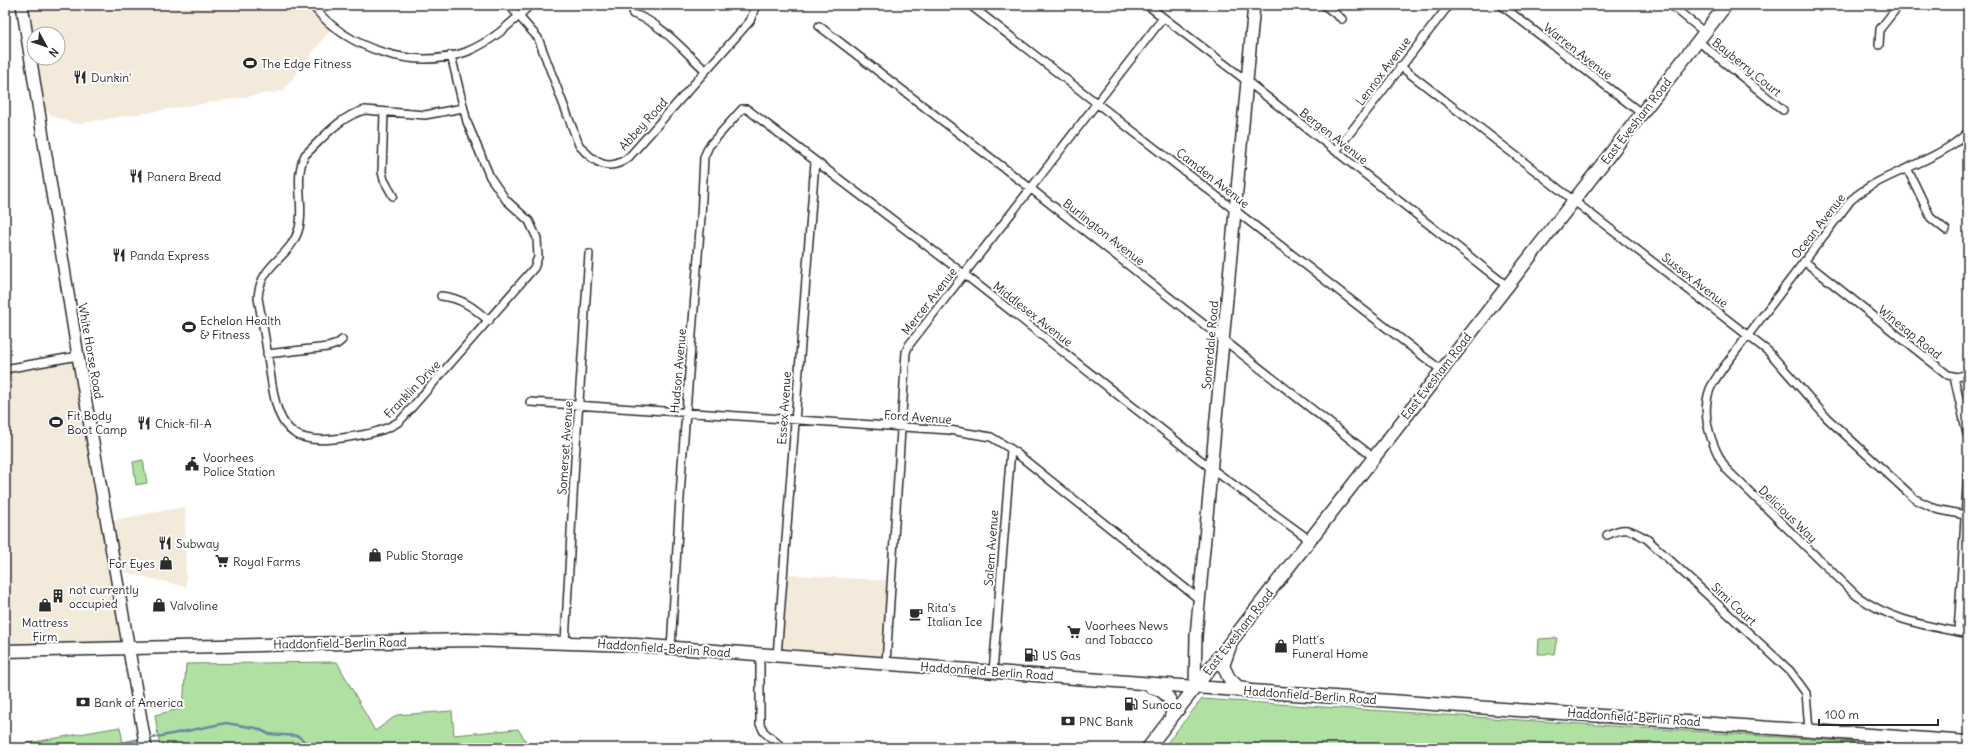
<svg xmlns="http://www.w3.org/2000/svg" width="1973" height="753" font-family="Delius,sans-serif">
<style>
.built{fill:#f4eadc;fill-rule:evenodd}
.green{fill:#b0e1a2;stroke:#6e8666}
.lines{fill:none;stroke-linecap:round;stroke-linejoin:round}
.stream{stroke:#698aa2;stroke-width:2.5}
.street-casing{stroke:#2b2b2b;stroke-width:10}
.secondary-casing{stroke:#2b2b2b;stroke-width:14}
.primary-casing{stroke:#2b2b2b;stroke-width:15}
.street{stroke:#fff;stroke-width:7}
.secondary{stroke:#fff;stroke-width:11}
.primary{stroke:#fff;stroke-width:12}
.labels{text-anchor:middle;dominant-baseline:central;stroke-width:4;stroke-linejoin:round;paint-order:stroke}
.street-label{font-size:12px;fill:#2b2b2b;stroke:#fff}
.poi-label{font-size:12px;fill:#2b2b2b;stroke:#fff;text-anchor:start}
</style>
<rect width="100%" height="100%" fill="#fff"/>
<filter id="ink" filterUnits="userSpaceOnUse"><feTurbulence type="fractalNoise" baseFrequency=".025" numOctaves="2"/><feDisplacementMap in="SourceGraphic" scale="8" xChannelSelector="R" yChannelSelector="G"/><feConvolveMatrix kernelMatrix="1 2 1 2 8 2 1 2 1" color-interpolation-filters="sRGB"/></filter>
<g filter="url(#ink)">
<path class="built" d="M22 5H312L333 26 283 91 76 124 55 117 38 106ZM34 34H58V58H34Z
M78 356 108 521 185 507 186 587 117 570 129 648 5 651V369Z
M783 574 892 581 886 664 777 656Z"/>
<path class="green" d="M143 460 147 483 136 485 133 462Z
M1557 638 1554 654H1538L1539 639Z
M337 662 375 731 397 715 452 711 454 735 518 729 530 748H160L155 715 183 708 186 664Z
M1202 699 1854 742 1853 748H1163Z
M120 727 124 748H5V747Z"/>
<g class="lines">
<path class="stream" d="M147 739 226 723 256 728 269 734 298 736 312 748
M95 748 142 739"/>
<g class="street-casing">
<path id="street" d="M312 5C347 49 413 71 466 52 491 42 511 24 530 5
M509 5 538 38 579 145C594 163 609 173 629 157L750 21 756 5
M970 5 1441 370
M1147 5 1248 82 1507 286
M1324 5 1342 19
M1501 5 1641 113
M1671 5 1704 32
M633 14C659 21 685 52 705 70
M819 26 1030 188 1373 457
M1698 41 1783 110
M1879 45 1880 29 1899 5
M451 55 467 122 490 177 506 200 529 221 537 238 538 257 534 268 400 421C382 433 362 435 342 438 280 448 276 415 269 364 266 342 262 320 258 298 260 262 291 259 299 228 305 205 293 178 305 155 323 138 340 116 365 110L425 115 463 108
M1400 66 1769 352 1827 418 1915 499 1936 509 1965 515
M384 112 382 172 384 180 393 196
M1968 132C1935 164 1886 170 1851 200L1723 368C1719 374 1713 382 1710 389 1700 416 1712 446 1726 469L1857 596C1894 622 1925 625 1968 634
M1336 151 1449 5
M1907 168 1931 218 1946 230
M1804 261 1948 375 1957 377 1968 374
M441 296C462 298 474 308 489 321
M267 354 328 347 337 344 342 340
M5 369 78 356
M1954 377 1968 438
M530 402 949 430 991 437 1011 449 1200 600
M1607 535C1625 526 1630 529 1647 539L1790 671 1806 693 1809 730
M1958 632 1968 470
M565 643 575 460 589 254
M671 648 682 464 701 217 704 157 709 146 742 109H747L964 274 1212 469 1310 540
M760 655V724L764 732 783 748
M777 656 815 162
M886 664 906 352 909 345 1163 18
M993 672 1011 449"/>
</g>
<g class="secondary-casing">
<path id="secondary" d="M22 5 78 356 146 748
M1195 687 1196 636 1254 5"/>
</g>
<g class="primary-casing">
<path id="primary" d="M1230 646 1223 666 1229 678 1238 687 1245 688
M5 651 467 640 636 645 1195 687 1968 742
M1151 687C1165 690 1176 702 1171 717
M1148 748 1726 5"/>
</g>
<use href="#street" class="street"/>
<use href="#secondary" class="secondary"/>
<use href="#primary" class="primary"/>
</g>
</g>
<defs>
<g id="stadium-bare" transform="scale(1.08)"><path d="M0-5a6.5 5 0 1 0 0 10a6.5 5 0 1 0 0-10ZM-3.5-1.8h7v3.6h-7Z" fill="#2b2b2b" stroke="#fff" stroke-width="2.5" paint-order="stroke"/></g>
<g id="restaurant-bare" transform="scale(1.08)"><path d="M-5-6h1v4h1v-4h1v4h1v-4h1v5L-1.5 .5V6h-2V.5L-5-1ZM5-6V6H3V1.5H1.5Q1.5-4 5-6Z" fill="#2b2b2b" stroke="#fff" stroke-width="2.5" paint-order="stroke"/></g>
<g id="civic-bare" transform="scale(1.08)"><path d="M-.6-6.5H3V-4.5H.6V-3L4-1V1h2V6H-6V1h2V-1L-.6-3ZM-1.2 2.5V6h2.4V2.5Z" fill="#2b2b2b" stroke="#fff" stroke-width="2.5" paint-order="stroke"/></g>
<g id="shop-bare" transform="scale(1.08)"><path d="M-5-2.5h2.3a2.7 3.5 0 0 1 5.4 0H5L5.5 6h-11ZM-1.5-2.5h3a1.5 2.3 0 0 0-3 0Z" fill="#2b2b2b" stroke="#fff" stroke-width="2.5" paint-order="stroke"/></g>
<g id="supermarket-bare" transform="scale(1.08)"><path d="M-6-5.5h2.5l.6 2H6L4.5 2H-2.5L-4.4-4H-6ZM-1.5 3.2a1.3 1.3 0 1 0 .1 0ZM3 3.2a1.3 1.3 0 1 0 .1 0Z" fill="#2b2b2b" stroke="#fff" stroke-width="2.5" paint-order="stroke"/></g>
<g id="building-bare" transform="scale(1.08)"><path d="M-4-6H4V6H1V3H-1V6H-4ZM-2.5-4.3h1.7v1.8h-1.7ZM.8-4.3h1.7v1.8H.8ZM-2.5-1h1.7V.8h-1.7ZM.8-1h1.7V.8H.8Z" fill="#2b2b2b" stroke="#fff" stroke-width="2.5" paint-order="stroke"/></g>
<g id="cafe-bare" transform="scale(1.08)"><path d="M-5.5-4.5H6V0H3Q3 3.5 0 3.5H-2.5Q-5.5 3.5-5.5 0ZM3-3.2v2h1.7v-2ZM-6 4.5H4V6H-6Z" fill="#2b2b2b" stroke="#fff" stroke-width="2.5" paint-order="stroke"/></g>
<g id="fuel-bare" transform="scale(1.08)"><path d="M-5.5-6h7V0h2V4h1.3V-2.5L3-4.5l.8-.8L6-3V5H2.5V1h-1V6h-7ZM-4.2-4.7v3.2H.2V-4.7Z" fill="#2b2b2b" stroke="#fff" stroke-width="2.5" paint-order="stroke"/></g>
<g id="bank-bare" transform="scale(1.08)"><path d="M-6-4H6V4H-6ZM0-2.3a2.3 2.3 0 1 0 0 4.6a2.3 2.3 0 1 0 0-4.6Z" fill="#2b2b2b" stroke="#fff" stroke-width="2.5" paint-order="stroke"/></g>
</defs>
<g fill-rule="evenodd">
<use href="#stadium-bare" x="250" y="63"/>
<use href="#restaurant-bare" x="80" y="77"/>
<use href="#restaurant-bare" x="136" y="176"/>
<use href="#restaurant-bare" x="119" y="255"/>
<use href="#stadium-bare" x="189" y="327"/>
<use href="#stadium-bare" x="56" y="422"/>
<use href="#restaurant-bare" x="144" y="423"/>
<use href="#civic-bare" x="192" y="464"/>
<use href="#restaurant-bare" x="165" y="543"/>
<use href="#shop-bare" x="375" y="555"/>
<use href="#supermarket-bare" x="222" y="561"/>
<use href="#shop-bare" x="166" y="563"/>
<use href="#building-bare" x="58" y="596"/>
<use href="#shop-bare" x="45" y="605"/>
<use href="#shop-bare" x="159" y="605"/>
<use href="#cafe-bare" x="916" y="614"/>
<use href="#supermarket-bare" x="1074" y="632"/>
<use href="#shop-bare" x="1281" y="646"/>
<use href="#fuel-bare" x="1031" y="655"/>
<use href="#bank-bare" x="83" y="702"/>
<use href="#fuel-bare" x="1131" y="704"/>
<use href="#bank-bare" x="1068" y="721"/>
</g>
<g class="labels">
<g class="street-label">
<text transform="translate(1578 51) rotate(38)">Warren Avenue</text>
<text transform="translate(1747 67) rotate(39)">Bayberry Court</text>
<text transform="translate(1383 71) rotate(-53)">Lennox Avenue</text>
<text transform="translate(1636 121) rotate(-52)">East Evesham Road</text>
<text transform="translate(643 124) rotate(-48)">Abbey Road</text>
<text transform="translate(1334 136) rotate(38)">Bergen Avenue</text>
<text transform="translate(1213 178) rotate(38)">Camden Avenue</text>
<text transform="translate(1818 226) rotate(-52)">Ocean Avenue</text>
<text transform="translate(1104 232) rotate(38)">Burlington Avenue</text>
<text transform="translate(1695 280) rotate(38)">Sussex Avenue</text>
<text transform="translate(929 301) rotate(-52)">Mercer Avenue</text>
<text transform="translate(1033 314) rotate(38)">Middlesex Avenue</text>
<text transform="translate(1910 332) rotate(39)">Winesap Road</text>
<text transform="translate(1210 345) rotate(-85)">Somerdale Road</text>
<text transform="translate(91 351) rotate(80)">White Horse Road</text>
<text transform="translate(678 371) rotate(-85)">Hudson Avenue</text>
<text transform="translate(1436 376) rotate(-52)">East Evesham Road</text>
<text transform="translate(412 389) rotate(-46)">Franklin Drive</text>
<text transform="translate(784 408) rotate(-86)">Essex Avenue</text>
<text transform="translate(918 417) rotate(4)">Ford Avenue</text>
<text transform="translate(565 448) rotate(-86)">Somerset Avenue</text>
<text transform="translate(1788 514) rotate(44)">Delicious Way</text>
<text transform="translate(991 548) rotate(-86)">Salem Avenue</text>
<text transform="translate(1734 604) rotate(43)">Simi Court</text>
<text transform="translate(1238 632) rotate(-52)">East Evesham Road</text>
<text transform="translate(340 643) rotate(-1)">Haddonfield-Berlin Road</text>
<text transform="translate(664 648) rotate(4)">Haddonfield-Berlin Road</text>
<text transform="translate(987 671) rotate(4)">Haddonfield-Berlin Road</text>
<text transform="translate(1310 695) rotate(4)">Haddonfield-Berlin Road</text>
<text transform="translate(1634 717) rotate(4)">Haddonfield-Berlin Road</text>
</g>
<g class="poi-label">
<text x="261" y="63">The Edge Fitness</text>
<text x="91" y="77">Dunkin'</text>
<text x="147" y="176">Panera Bread</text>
<text x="130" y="255">Panda Express</text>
<text x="200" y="320">Echelon Health<tspan x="200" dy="14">&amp; Fitness</tspan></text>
<text x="67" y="415">Fit Body<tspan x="67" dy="14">Boot Camp</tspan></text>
<text x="155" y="423">Chick-fil-A</text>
<text x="203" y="457">Voorhees<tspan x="203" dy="14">Police Station</tspan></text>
<text x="176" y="543">Subway</text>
<text x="386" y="555">Public Storage</text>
<text x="233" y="561">Royal Farms</text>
<text x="155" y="563" text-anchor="end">For Eyes</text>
<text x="69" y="589">not currently<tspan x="69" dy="14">occupied</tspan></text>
<text x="170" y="605">Valvoline</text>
<text x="927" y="607">Rita's<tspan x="927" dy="14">Italian Ice</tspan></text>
<text x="45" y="622" text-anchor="middle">Mattress<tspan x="45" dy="14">Firm</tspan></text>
<text x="1085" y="625">Voorhees News<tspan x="1085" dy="14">and Tobacco</tspan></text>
<text x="1292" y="639">Platt's<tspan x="1292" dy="14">Funeral Home</tspan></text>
<text x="1042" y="655">US Gas</text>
<text x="94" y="702">Bank of America</text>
<text x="1142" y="704">Sunoco</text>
<text x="1079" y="721">PNC Bank</text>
</g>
</g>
<rect width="1973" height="753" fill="none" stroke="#fff" stroke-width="20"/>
<rect x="10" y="10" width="1953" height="733" fill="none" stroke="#2b2b2b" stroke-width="1.5" filter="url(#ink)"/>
<g transform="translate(46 46) rotate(130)"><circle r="19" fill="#ffffff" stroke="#aaaaaa"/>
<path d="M0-3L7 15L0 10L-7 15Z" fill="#2b2b2b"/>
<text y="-6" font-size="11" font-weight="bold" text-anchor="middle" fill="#2b2b2b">N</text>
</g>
<path d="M1819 719v6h119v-6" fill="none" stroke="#2b2b2b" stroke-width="2"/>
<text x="1825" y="719" font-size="12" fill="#2b2b2b" stroke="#ffffff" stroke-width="3" paint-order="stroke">100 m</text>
</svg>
